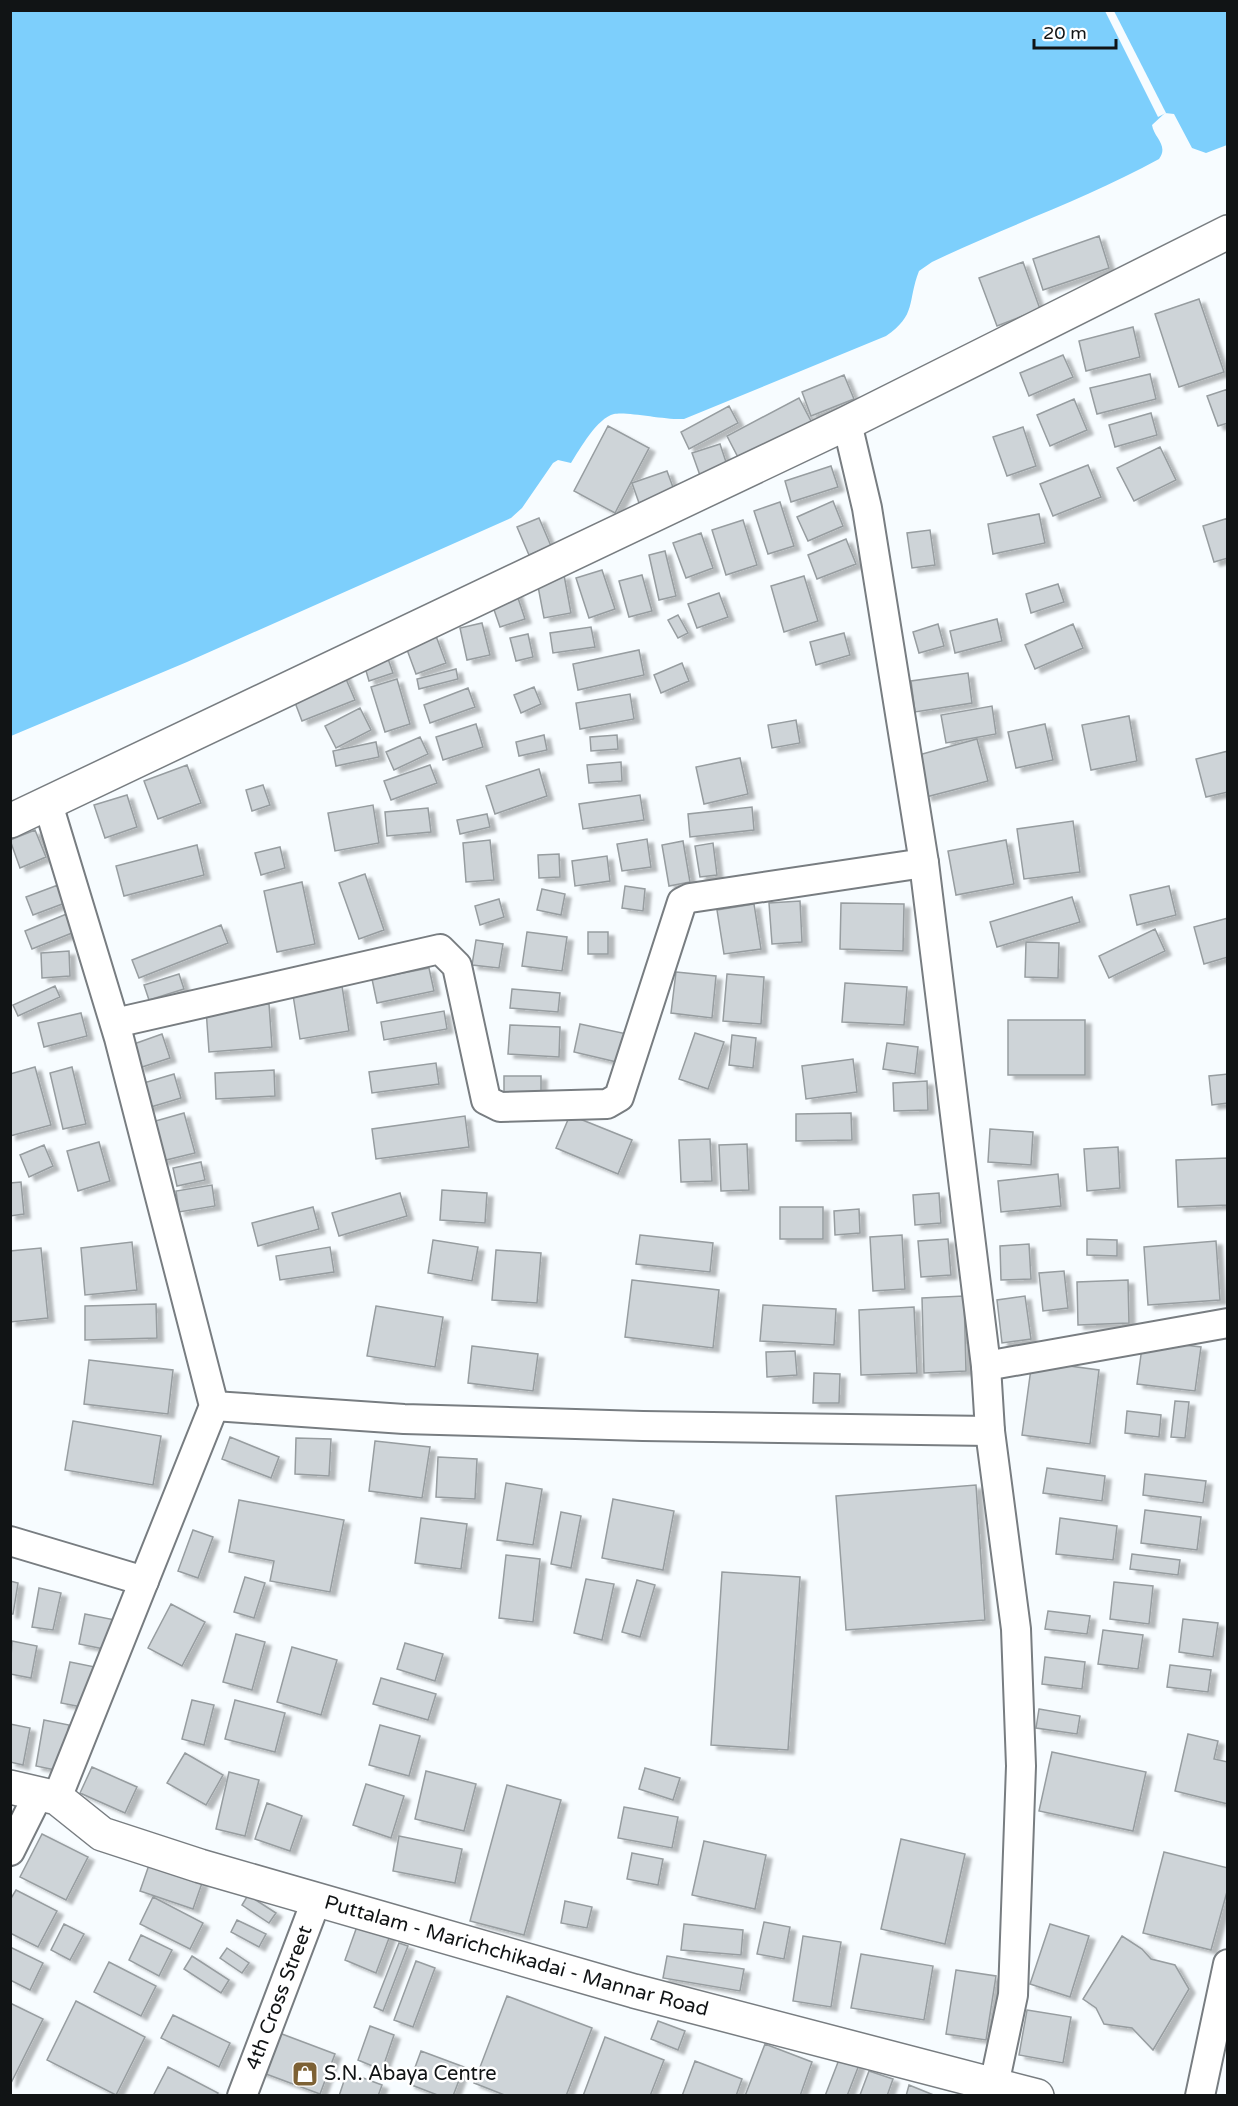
<svg xmlns="http://www.w3.org/2000/svg" width="1238" height="2106" font-family="'Varela Round',sans-serif">
<style>
.water{fill:#7dcffc}
.pier{fill:#f7fcff}
.building{fill:#ced4d8;stroke:#979da0;stroke-width:1.5;filter:url(#shadow)}
.lines{fill:none;stroke-linecap:round;stroke-linejoin:round}
.street-casing{stroke:#787d81;stroke-width:32}
.secondary-casing{stroke:#787d81;stroke-width:36}
.primary-casing{stroke:#787d81;stroke-width:36}
.street{stroke:#fff;stroke-width:28}
.secondary{stroke:#fff;stroke-width:33}
.primary{stroke:#fff;stroke-width:33}
.labels{text-anchor:middle;dominant-baseline:central;stroke-width:5;stroke-linejoin:round;paint-order:stroke}
.street-label{font-size:20px;fill:#111415;stroke:#fff}
.poi-label{font-size:20px;fill:#111415;stroke:#fff;text-anchor:start}
</style>
<defs>
<filter id="shadow"><feDropShadow dx="6" dy="4" stdDeviation="1.5" flood-color="#0004"/></filter>
</defs>
<rect width="100%" height="100%" fill="#f7fcff"/>
<path class="water" d="M11 11H1227V145L1206 153 1192 148 1174 114 1165 113 1152 125C1154 138 1169 145 1159 159 1086 199 1007 226 932 262L919 271C907 302 917 315 886 336L684 419C665 420 626 411 614 414 597 418 580 449 571 463L558 460 553 463 522 508 511 518 187 662 11 736Z"/>
<path class="pier" d="M1105 11H1114L1166 113 1158 117Z"/>
<path class="building" d="M1099 236 1109 268 1043 290 1033 259Z
M1023 262 1040 309 997 326 979 278Z
M1199 299 1224 372 1179 387 1155 314Z
M1133 327 1140 357 1086 371 1079 341Z
M1063 355 1073 377 1029 396 1020 373Z
M1150 374 1156 399 1097 414 1090 388Z
M844 375 854 399 811 416 802 392Z
M1228 389V423L1218 426 1207 396Z
M799 398 813 425 741 463 727 436Z
M1074 399 1087 430 1050 446 1037 415Z
M729 406 738 423 689 449 681 432Z
M1151 413 1157 435 1115 447 1109 425Z
M608 426 649 448 615 513 574 491Z
M1023 427 1036 466 1007 476 993 437Z
M720 444 729 471 702 481 692 453Z
M1160 447 1176 480 1134 501 1117 468Z
M1088 465 1101 497 1053 516 1040 484Z
M831 466 838 487 791 502 785 481Z
M667 471 674 490 639 503 632 483Z
M833 501 843 526 808 541 797 517Z
M780 502 794 546 768 554 754 511Z
M1039 514 1045 543 993 554 988 524Z
M539 518 551 546 529 555 517 527Z
M1228 518V558L1214 562 1203 526Z
M743 520 757 565 726 575 712 530Z
M930 530 935 565 912 568 907 533Z
M701 533 713 568 686 578 673 543Z
M846 539 856 564 817 579 808 555Z
M665 551 676 596 659 600 649 555Z
M602 570 615 609 589 618 576 578Z
M564 575 571 613 544 618 537 581Z
M642 575 652 611 629 617 619 581Z
M804 576 818 621 784 632 771 586Z
M1058 584 1064 602 1031 613 1026 594Z
M516 592 525 619 500 627 491 601Z
M719 593 728 617 697 628 688 604Z
M678 615 688 633 678 638 668 620Z
M997 619 1002 641 955 653 950 631Z
M482 623 490 655 467 660 460 628Z
M938 624 944 646 919 653 913 632Z
M1073 624 1083 648 1035 669 1025 645Z
M591 627 595 647 553 653 550 633Z
M844 633 850 655 816 665 810 642Z
M528 634 533 657 516 661 510 638Z
M436 636 446 663 416 674 406 647Z
M639 650 644 675 578 690 573 664Z
M387 656 393 673 369 681 364 664Z
M682 663 689 681 661 693 654 675Z
M456 669 458 679 419 689 417 679Z
M343 672 355 700 302 721 291 692Z
M968 673 972 703 915 712 911 681Z
M397 679 410 724 385 732 371 687Z
M534 687 541 704 521 713 514 695Z
M468 688 475 707 430 723 424 705Z
M630 694 634 719 580 729 576 703Z
M992 706 996 734 946 743 941 715Z
M360 708 371 730 336 748 325 726Z
M1129 716 1137 761 1091 770 1082 725Z
M796 720 800 743 772 748 768 725Z
M476 724 483 747 443 760 436 737Z
M1045 724 1053 760 1016 768 1008 732Z
M544 735 547 750 519 756 516 742Z
M617 735 618 749 591 751 590 737Z
M420 737 428 754 394 770 386 752Z
M977 739 988 781 926 797 915 756Z
M376 742 379 757 336 766 333 751Z
M1228 751V792L1206 797 1196 759Z
M740 758 748 794 704 804 696 767Z
M621 762 622 781 589 783 587 765Z
M187 765 201 803 158 819 144 781Z
M430 765 437 783 391 800 384 781Z
M539 769 547 796 495 814 486 786Z
M263 785 270 805 252 811 246 790Z
M127 795 137 827 105 838 94 805Z
M640 795 644 820 583 829 579 804Z
M373 805 379 843 335 851 328 813Z
M752 807 754 830 690 837 688 814Z
M428 808 431 832 387 836 385 812Z
M487 814 490 827 460 834 457 820Z
M1073 821 1080 872 1024 879 1017 829Z
M35 830 46 857 20 868 10 840Z
M647 839 651 867 622 871 617 844Z
M490 840 494 880 466 882 463 843Z
M1006 840 1014 884 956 895 948 851Z
M683 841 690 882 669 886 662 845Z
M713 843 717 875 700 877 695 846Z
M197 845 204 875 124 896 116 866Z
M280 847 285 868 261 875 255 853Z
M559 854 560 877 539 878 538 855Z
M607 856 610 881 575 886 572 861Z
M365 874 384 930 359 939 339 883Z
M302 882 315 944 277 952 264 891Z
M58 885 65 903 33 915 26 897Z
M625 886 645 889 643 911 622 908Z
M1169 886 1176 915 1137 925 1130 895Z
M542 889 565 894 561 915 537 910Z
M1072 897 1080 922 997 947 990 922Z
M499 899 504 917 480 925 475 906Z
M800 901 802 942 772 944 769 903Z
M841 903 904 904 903 951 840 949Z
M754 904 761 949 724 954 717 910Z
M69 913 77 931 32 949 25 931Z
M1228 918V957L1204 964 1194 927Z
M221 925 228 943 139 978 132 960Z
M1155 929 1165 951 1109 978 1099 956Z
M527 932 567 937 562 971 522 966Z
M588 932H608V954H588Z
M476 940 503 944 499 968 472 965Z
M1026 942 1059 943 1058 978 1025 977Z
M69 951 70 976 42 978 41 953Z
M429 968 434 991 377 1003 372 979Z
M676 972 716 976 712 1018 671 1013Z
M179 974 184 989 149 1000 144 985Z
M727 974 764 977 761 1024 723 1021Z
M845 983 907 987 904 1025 842 1022Z
M55 986 60 997 18 1016 13 1005Z
M342 986 349 1031 300 1039 293 995Z
M512 989 560 993 558 1012 510 1008Z
M269 1004 272 1047 209 1052 206 1009Z
M444 1011 447 1029 384 1040 381 1022Z
M81 1013 87 1036 44 1047 38 1023Z
M1008 1020H1085V1075H1008Z
M580 1024 627 1034 621 1063 574 1052Z
M510 1025 560 1027 559 1057 508 1054Z
M695 1033 724 1042 708 1089 679 1079Z
M162 1034 170 1058 139 1068 131 1045Z
M732 1035 756 1038 753 1068 729 1065Z
M887 1043 918 1047 915 1074 883 1069Z
M853 1059 857 1092 806 1099 802 1066Z
M436 1063 439 1084 372 1093 369 1072Z
M35 1067 51 1125 10 1136V1074Z
M72 1067 86 1124 63 1129 50 1073Z
M274 1070 275 1096 216 1099 215 1073Z
M174 1074 181 1098 144 1109 137 1085Z
M1228 1074V1103L1212 1105 1209 1076Z
M504 1076H541V1097L504 1096Z
M927 1081 928 1110 894 1111 893 1083Z
M184 1113 195 1153 162 1161 152 1122Z
M851 1113 852 1140 796 1141V1114Z
M570 1115 632 1140 618 1174 556 1148Z
M465 1116 469 1147 376 1159 372 1129Z
M990 1129 1033 1132 1031 1165 988 1162Z
M710 1139 712 1181 681 1182 679 1140Z
M99 1142 110 1181 78 1191 67 1151Z
M747 1144 749 1190 721 1191 719 1145Z
M44 1145 53 1166 29 1177 20 1155Z
M1118 1147 1120 1188 1087 1191 1084 1149Z
M1228 1158V1205L1178 1207 1176 1160Z
M201 1162 205 1180 177 1186 173 1168Z
M1058 1174 1061 1206 1001 1212 998 1181Z
M21 1182 24 1214 10 1216V1183Z
M212 1185 215 1206 179 1212 176 1191Z
M442 1190 487 1193 485 1223 440 1220Z
M400 1193 407 1216 339 1236 332 1213Z
M939 1193 941 1223 915 1225 913 1195Z
M313 1207 319 1229 258 1246 252 1223Z
M780 1207H823V1239H780Z
M859 1209 860 1233 835 1235 834 1211Z
M640 1235 713 1243 710 1272 636 1264Z
M902 1235 905 1289 873 1291 870 1237Z
M948 1239 951 1275 921 1277 918 1241Z
M1087 1239 1117 1240V1256L1087 1255Z
M433 1240 478 1247 472 1281 428 1273Z
M1216 1241 1220 1300 1148 1305 1144 1247Z
M132 1242 137 1290 85 1295 81 1248Z
M1029 1244 1031 1279 1001 1280 1000 1246Z
M330 1247 334 1272 280 1280 276 1256Z
M41 1248 48 1318 10 1322V1251Z
M496 1250 541 1253 537 1303 492 1300Z
M1064 1271 1068 1308 1043 1311 1039 1273Z
M632 1280 719 1290 713 1348 625 1337Z
M1128 1280 1129 1323 1078 1325 1077 1282Z
M964 1296 966 1371 924 1373 922 1298Z
M1025 1296 1031 1339 1002 1343 997 1300Z
M156 1304 157 1338 85 1340V1306Z
M763 1305 836 1309 834 1345 760 1341Z
M376 1306 443 1317 435 1367 367 1356Z
M914 1307 917 1373 861 1375 859 1310Z
M1143 1340 1201 1347 1195 1391 1137 1384Z
M472 1346 538 1354 533 1391 468 1383Z
M795 1351 797 1375 767 1377 766 1352Z
M89 1360 173 1370 168 1414 84 1404Z
M1032 1361 1099 1370 1090 1444 1022 1435Z
M814 1373 840 1374 839 1403H813Z
M1175 1401 1189 1402 1185 1438 1171 1437Z
M1127 1411 1161 1415 1159 1437 1125 1433Z
M73 1421 161 1436 153 1485 65 1470Z
M230 1437 279 1457 271 1478 222 1459Z
M296 1438 331 1439 329 1476 295 1474Z
M375 1441 430 1447 422 1498 369 1491Z
M438 1457 477 1459 475 1499 436 1497Z
M1047 1468 1105 1476 1102 1501 1043 1493Z
M1145 1474 1206 1481 1203 1503 1143 1495Z
M506 1483 542 1489 533 1545 497 1540Z
M976 1485 985 1620 846 1630 836 1496Z
M613 1499 674 1511 663 1570 602 1558Z
M239 1500 344 1520 330 1592 270 1581 274 1561 229 1552Z
M1145 1510 1201 1517 1197 1550 1141 1543Z
M561 1512 581 1516 571 1568 551 1564Z
M421 1518 467 1524 461 1569 415 1563Z
M1060 1518 1117 1526 1113 1560 1056 1554Z
M193 1530 213 1537 198 1578 178 1571Z
M1132 1554 1180 1560 1178 1575 1130 1569Z
M506 1555 540 1559 533 1622 499 1618Z
M722 1572 800 1577 788 1750 711 1745Z
M245 1577 265 1583 254 1618 234 1612Z
M586 1579 614 1584 602 1640 574 1633Z
M637 1580 655 1585 640 1637 622 1632Z
M10 1581 18 1583 13 1614H10Z
M1114 1582 1153 1586 1149 1624 1110 1619Z
M39 1588 61 1593 53 1630 32 1627Z
M171 1604 205 1622 182 1666 148 1648Z
M1048 1611 1090 1616 1087 1634 1045 1629Z
M85 1614 115 1620 109 1650 79 1644Z
M1183 1619 1218 1623 1213 1657 1179 1652Z
M1103 1630 1143 1635 1138 1669 1098 1664Z
M236 1634 265 1642 252 1690 223 1682Z
M12 1641 37 1646 31 1678 10 1674Z
M405 1643 443 1654 435 1681 397 1669Z
M292 1647 337 1660 321 1715 277 1702Z
M1045 1657 1085 1662 1082 1689 1042 1684Z
M70 1662 95 1667 87 1708 61 1703Z
M1170 1665 1211 1670 1208 1692 1167 1687Z
M381 1678 436 1694 428 1720 373 1704Z
M192 1700 214 1705 204 1745 182 1739Z
M235 1700 285 1713 275 1752 225 1739Z
M1039 1709 1080 1716 1077 1734 1036 1728Z
M44 1720 69 1725 60 1771 36 1766Z
M10 1724 30 1728 23 1765 10 1762Z
M380 1725 420 1736 409 1776 369 1765Z
M1188 1734 1218 1741 1214 1759 1228 1762V1804L1175 1791Z
M1052 1752 1146 1772 1133 1831 1039 1811Z
M185 1753 223 1775 206 1805 167 1783Z
M92 1767 137 1787 125 1813 80 1793Z
M645 1768 680 1778 673 1800 639 1789Z
M426 1771 476 1784 464 1831 415 1819Z
M229 1772 259 1780 245 1836 216 1829Z
M366 1784 404 1796 391 1838 353 1825Z
M507 1785 561 1800 524 1935 470 1921Z
M267 1803 302 1816 290 1851 255 1839Z
M624 1807 678 1817 672 1848 618 1838Z
M42 1834 88 1857 66 1900 20 1877Z
M399 1836 462 1849 455 1883 393 1871Z
M901 1839 965 1854 945 1944 881 1929Z
M704 1841 766 1855 755 1909 692 1895Z
M1164 1852 1228 1868V1888L1211 1950 1143 1933Z
M632 1853 663 1859 658 1885 627 1879Z
M149 1865 202 1883 193 1909 140 1891Z
M16 1890 57 1911 38 1947 10 1933V1900Z
M248 1895 276 1913 269 1923 242 1905Z
M153 1897 203 1923 190 1949 140 1924Z
M565 1901 592 1907 587 1928 561 1923Z
M360 1918 392 1930 376 1973 345 1960Z
M237 1920 266 1934 259 1947 231 1932Z
M764 1922 790 1927 784 1959 757 1954Z
M64 1924 84 1934 70 1960 51 1950Z
M684 1924 743 1930 741 1955 681 1950Z
M1050 1924 1089 1936 1070 1997 1030 1984Z
M141 1935 172 1950 159 1976 129 1960Z
M803 1936 841 1942 831 2007 793 2001Z
M1122 1936 1142 1949 1151 1959 1175 1965 1189 1989 1153 2050 1132 2028 1104 2024 1096 2008 1083 1999Z
M399 1943 408 1946 383 2011 374 2007Z
M10 1947 43 1963 30 1990 10 1980Z
M227 1948 249 1963 242 1973 220 1958Z
M861 1954 933 1966 924 2020 851 2008Z
M192 1956 229 1980 221 1993 184 1969Z
M667 1956 744 1969 740 1991 663 1978Z
M416 1961 435 1968 413 2027 394 2020Z
M109 1962 156 1986 141 2016 94 1992Z
M956 1970 996 1976 986 2040 946 2034Z
M507 1996 592 2028 566 2096H507L474 2083Z
M76 2001 145 2037 116 2095 47 2060Z
M10 2003 43 2019 11 2083H10Z
M1027 2010 1071 2017 1063 2063 1019 2055Z
M173 2015 230 2043 219 2067 161 2038Z
M658 2021 685 2031 678 2050 651 2039Z
M370 2026 394 2035 382 2070 358 2060Z
M274 2031 335 2054 320 2094 258 2071Z
M605 2037 664 2060 650 2096H583Z
M765 2044 812 2062 800 2096H745Z
M421 2051 464 2067 453 2096H440L409 2084Z
M840 2057 859 2065 847 2096H825Z
M695 2061 742 2079 736 2096H682Z
M168 2067 218 2093 216 2096H153Z
M869 2071 893 2079 887 2096 860 2095Z
M347 2072 382 2085 378 2096H339Z
M909 2085 936 2096H906Z"/>
<g class="lines">
<g class="street-casing">
<g id="street">
<path d="M847 423 867 508 924 863 986 1366 990 1431 1016 1629 1021 1766 1013 1995 994 2085"/>
<path d="M48 804 119 1038 214 1406 57 1798"/>
<path d="M115 1023 440 949 457 966 486 1100 500 1107 607 1104 619 1097 682 902 690 898 924 863"/>
<path d="M986 1366 1228 1323"/>
<path d="M214 1406 404 1419 643 1426 990 1431"/>
<path d="M10 1541 144 1581"/>
<path d="M10 1851 38 1795"/>
<path id="s1" d="M242 2096 316 1901"/>
<path d="M1200 2096 1228 1964"/>
</g>
</g>
<g class="secondary-casing">
<path id="secondary" d="M10 821 847 423 1228 232"/>
</g>
<g class="primary-casing">
<g id="primary">
<path id="s2" d="M10 1787 57 1798 102 1834 200 1866 634 1991 1037 2096"/>
</g>
</g>
<use href="#street" class="street"/>
<use href="#secondary" class="secondary"/>
<use href="#primary" class="primary"/>
</g>
<defs>
<g id="shop-square" transform="scale(1.35)"><rect x="-9" y="-9" width="18" height="18" rx="4" fill="#7d6134" stroke="#fff"/><path d="M-5-2.5h2.3a2.7 3.5 0 0 1 5.4 0H5L5.5 6h-11ZM-1.5-2.5h3a1.5 2.3 0 0 0-3 0Z" fill="#fff"/></g>
</defs>
<g fill-rule="evenodd">
<use href="#shop-square" x="305" y="2074"/>
</g>
<g class="labels">
<g class="street-label">
<text stroke="none"><textPath href="#s2" startOffset="538">Puttalam - Marichchikadai - Mannar Road</textPath></text>
<text stroke="none"><textPath href="#s1" startOffset="105">4th Cross Street</textPath></text>
</g>
<g class="poi-label">
<text x="324" y="2074">S.N. Abaya Centre</text>
</g>
</g>
<rect width="1238" height="2106" fill="none" stroke="#111415" stroke-width="24"/>
<path d="M1034 39v9h82v-9" fill="none" stroke="#111415" stroke-width="3"/>
<text x="1043" y="39" font-size="18" fill="#111415" stroke="#ffffff" stroke-width="4.5" paint-order="stroke">20 m</text>
</svg>
